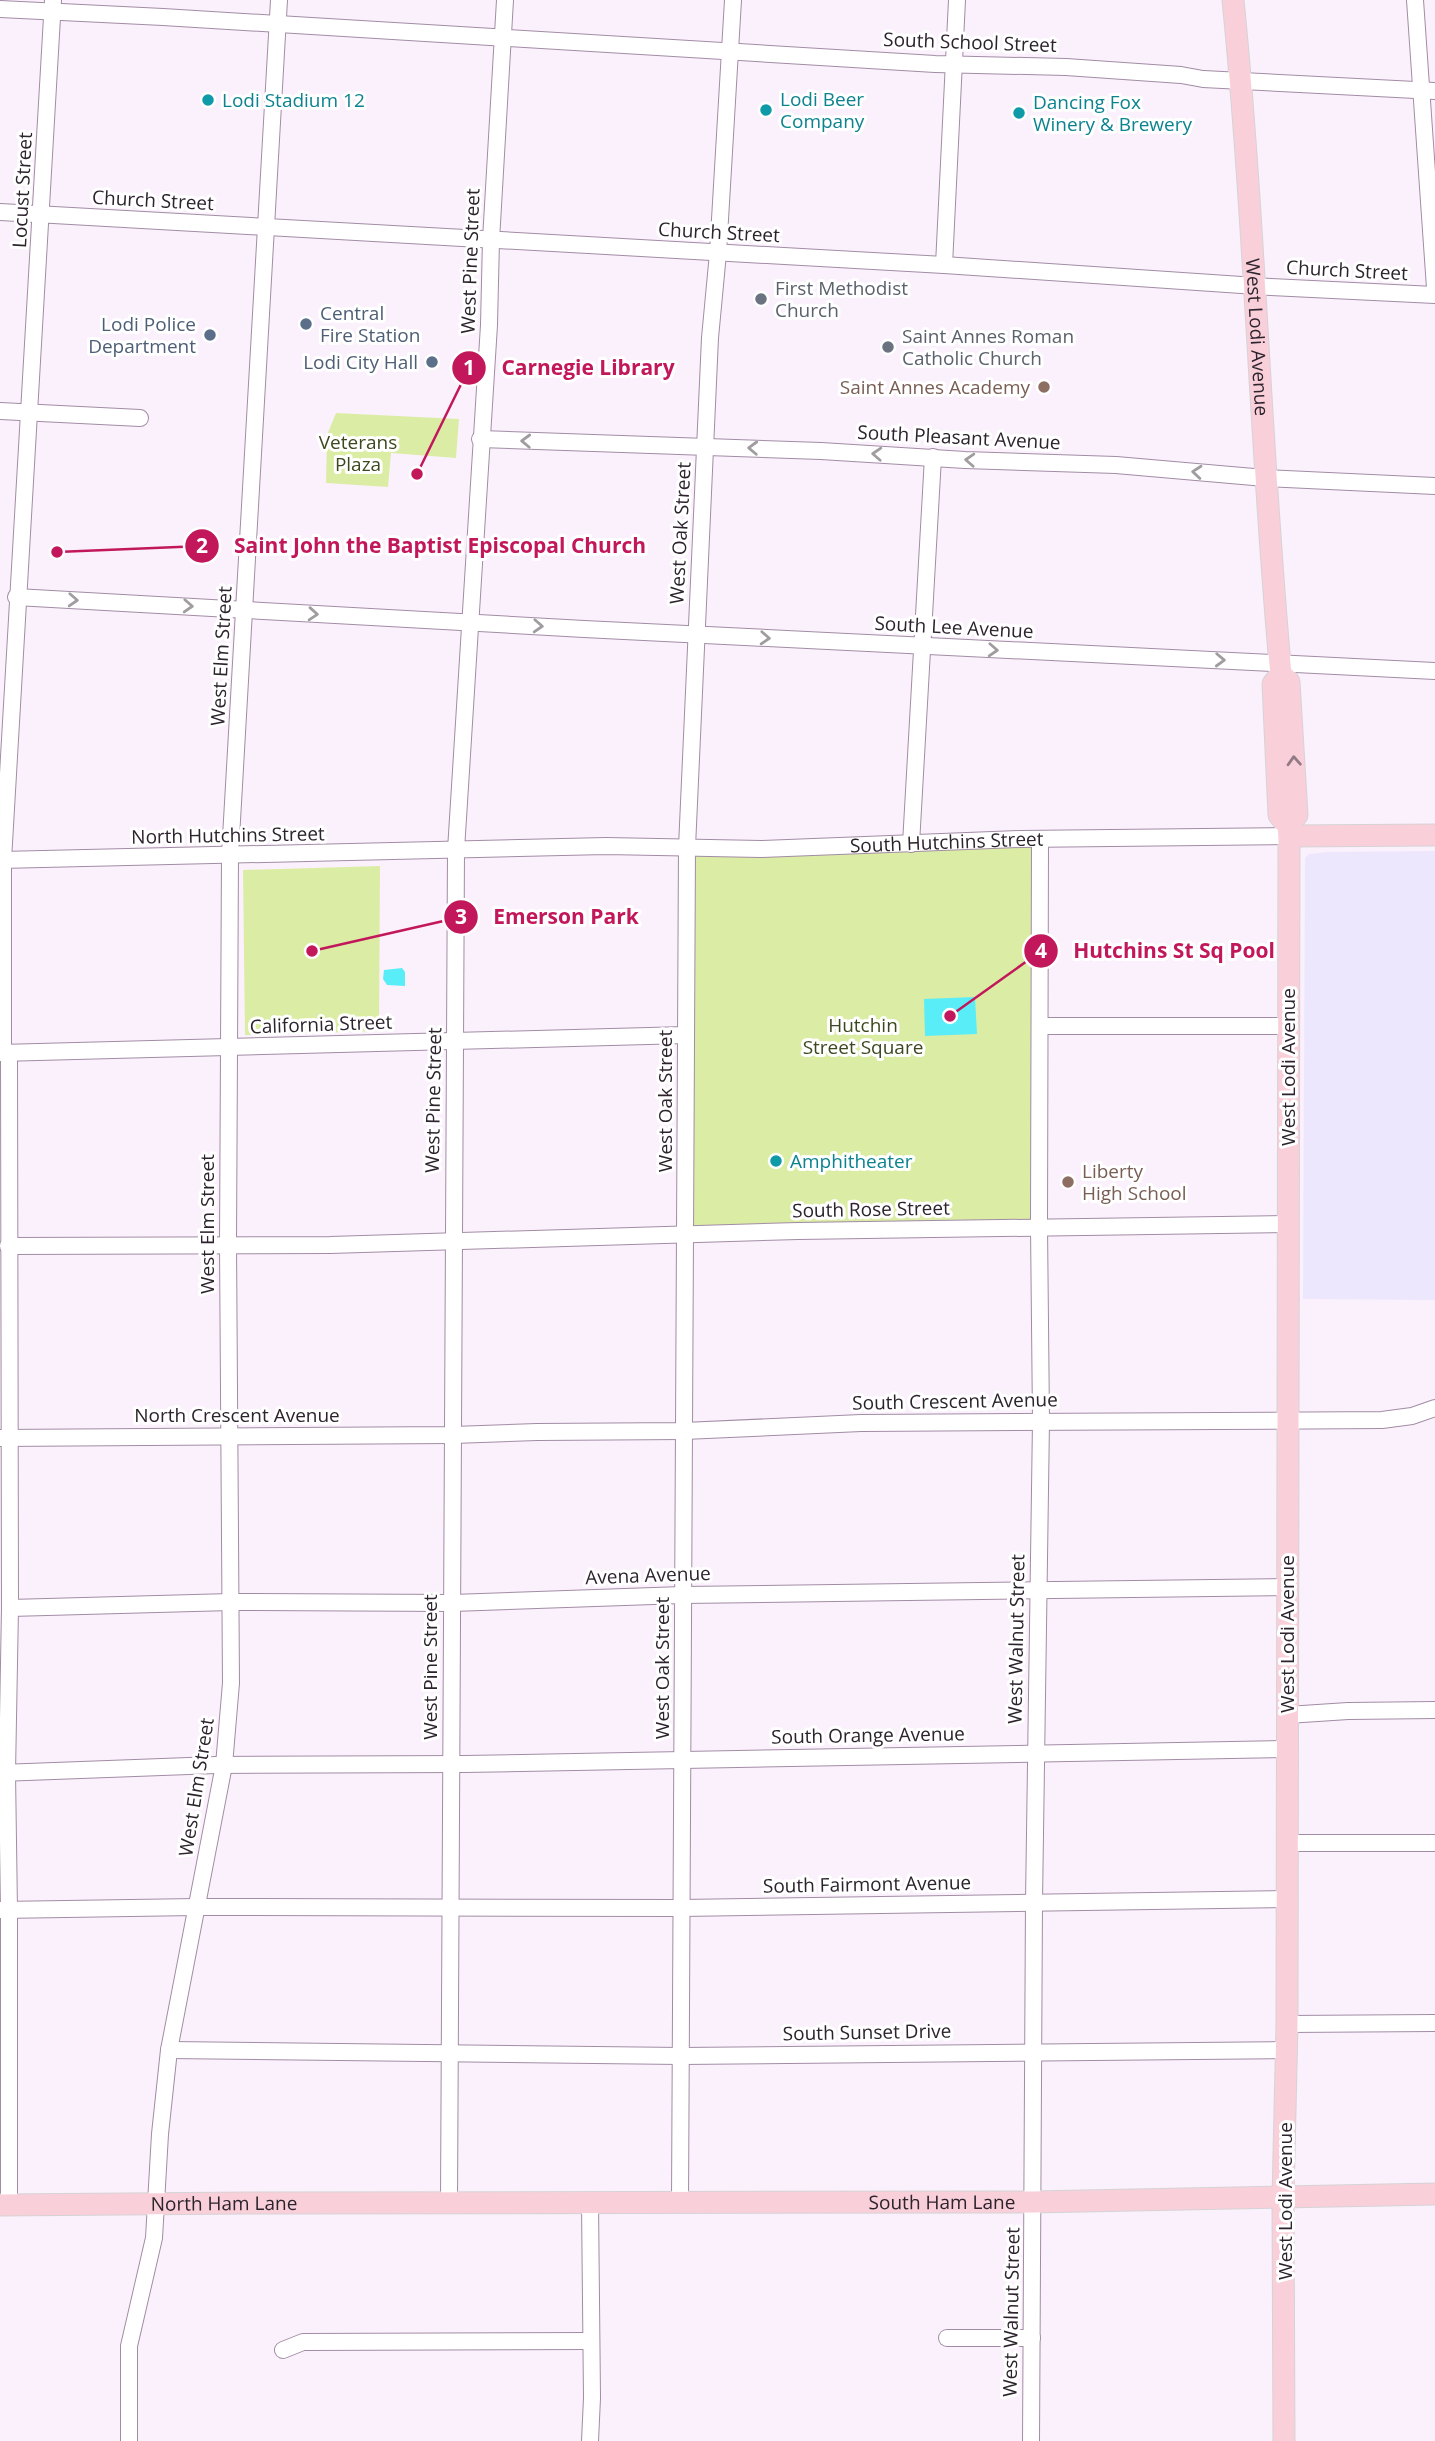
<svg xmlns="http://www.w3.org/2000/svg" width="1435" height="2441" font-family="'Open Sans',sans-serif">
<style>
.commercial{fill:#ede7fd}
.green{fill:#dbeda5}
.water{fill:#59edf8}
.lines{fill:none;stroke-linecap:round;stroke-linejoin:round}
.minor-casing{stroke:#a28ca5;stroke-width:18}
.major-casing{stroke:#d5d3d5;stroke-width:23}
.minor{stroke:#fff;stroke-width:16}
.major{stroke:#f9d0da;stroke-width:21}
.oneway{stroke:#a09ca0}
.oneway2{stroke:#927a84}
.culture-dot{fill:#0f9aa8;stroke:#fff;stroke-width:2.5}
.worship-dot{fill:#6b7280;stroke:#fff;stroke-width:2.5}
.service-dot{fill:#5c6f8a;stroke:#fff;stroke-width:2.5}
.education-dot{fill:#8d6e63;stroke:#fff;stroke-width:2.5}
.labels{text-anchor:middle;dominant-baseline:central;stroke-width:6;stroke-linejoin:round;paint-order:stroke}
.street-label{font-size:19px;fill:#2c232d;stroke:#fff}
.culture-label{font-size:19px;fill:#0d838f;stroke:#fff;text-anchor:start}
.worship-label{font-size:19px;fill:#5b616d;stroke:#fff;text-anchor:start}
.service-label{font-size:19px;fill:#4e5e75;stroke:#fff;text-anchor:end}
.education-label{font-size:19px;fill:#785e54;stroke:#fff;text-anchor:end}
.park-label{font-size:19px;fill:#3e471f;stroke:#fff}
.leader{fill:none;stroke:#c2185b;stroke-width:2.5}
.callout-dot{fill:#c2185b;stroke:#fff;stroke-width:2.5}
.mark-label{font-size:21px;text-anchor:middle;font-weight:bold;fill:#fff}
.callout-label{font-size:21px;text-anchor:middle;font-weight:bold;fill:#c2185b;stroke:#fff;stroke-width:6;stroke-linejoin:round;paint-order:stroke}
</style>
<rect width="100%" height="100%" fill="#fbf1fc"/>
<path class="commercial" d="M1435 851V1300L1303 1299 1305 858 1309 854 1328 852Z"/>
<path class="green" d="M336 413 459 419 456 458 391 453 388 487 326 483 327 435Z
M1040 839 1039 1226 686 1235 687 847Z
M380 866 379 1031 245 1035 243 870Z"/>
<path class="water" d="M402 968 405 972V986L387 985 383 979 384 970Z
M975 997 977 1034 925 1036 924 999Z"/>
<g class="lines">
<g class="minor-casing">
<g id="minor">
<path d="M1415 0 1435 288"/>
<path d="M0 9 163 17 935 64 1066 67 1181 75 1203 79 1435 91"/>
<path d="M0 212 944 265 1271 287 1435 295"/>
<path d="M944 265 957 0"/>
<path d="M0 411 140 418"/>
<path d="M480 439 821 451 965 460 1116 465 1265 478 1435 486"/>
<path d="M16 597 584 629 1435 671"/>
<path d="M911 844 933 457"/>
<path id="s1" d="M0 860 606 846 761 849 1020 839 1289 836"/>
<path d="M1040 1026H1288"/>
<path d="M0 1053 686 1035"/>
<path d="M3 1053V860L53 0"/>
<path d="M8 1246 330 1245 798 1231 1289 1224"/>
<path d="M0 1438 453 1435 537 1432 684 1431 861 1423 1382 1420 1412 1416 1435 1408"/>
<path d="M10 1608 231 1602 452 1603 683 1595 1287 1587"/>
<path d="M1287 1715 1348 1711 1435 1710"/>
<path d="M0 1773 216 1765 464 1764 1287 1749"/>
<path d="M1286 1843H1435"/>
<path d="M0 1910 196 1907 681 1908 1285 1899"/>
<path d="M1287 2024 1435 2023"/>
<path d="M169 2050 681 2056 1286 2050"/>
<path d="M449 2202 456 850 489 325 491 240 505 0"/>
<path d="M680 2203 687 847 710 338 718 253 733 0"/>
<path d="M9 2205V1910L7 1773 10 1608 9 1053"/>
<path d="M947 2338H1032"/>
<path d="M283 2350 303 2342 591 2341"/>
<path d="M129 2441V2346L154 2238 160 2134 169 2050 224 1765 231 1683 228 1244 230 855 279 0"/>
<path d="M590 2441 592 2398 590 2203"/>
<path d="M1031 2441 1034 1902 1041 1421 1039 1226 1040 839"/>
</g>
</g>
<g class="major-casing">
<g id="major">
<path id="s2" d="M1233 0C1255 221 1260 443 1280 664L1281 674 1273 684 1279 815 1288 826 1289 836 1287 2024 1283 2198 1284 2441"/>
<path d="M1281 674 1289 682 1297 815 1288 826"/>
<path d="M1289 836 1435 835"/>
<path id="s3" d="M0 2205 249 2203 1033 2202 1435 2194"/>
</g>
</g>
<use href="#minor" class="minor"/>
<use href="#major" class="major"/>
</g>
<defs><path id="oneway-chevron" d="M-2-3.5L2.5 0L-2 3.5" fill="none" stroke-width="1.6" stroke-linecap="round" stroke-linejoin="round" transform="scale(1.75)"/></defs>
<g class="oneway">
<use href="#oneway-chevron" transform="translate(526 441) rotate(-178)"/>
<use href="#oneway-chevron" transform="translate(753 448) rotate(-178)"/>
<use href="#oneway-chevron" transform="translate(877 454) rotate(-177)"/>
<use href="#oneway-chevron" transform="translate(970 460) rotate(-177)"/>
<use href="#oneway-chevron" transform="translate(1197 472) rotate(-175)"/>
<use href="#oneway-chevron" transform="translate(73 600) rotate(3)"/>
<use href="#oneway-chevron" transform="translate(188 606) rotate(3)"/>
<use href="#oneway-chevron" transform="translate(313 614) rotate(4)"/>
<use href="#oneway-chevron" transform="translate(538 626) rotate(3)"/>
<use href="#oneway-chevron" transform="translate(765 638) rotate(3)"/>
<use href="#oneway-chevron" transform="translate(993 650) rotate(3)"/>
<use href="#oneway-chevron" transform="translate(1220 660) rotate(2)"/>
</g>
<use class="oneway2" href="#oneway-chevron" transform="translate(1294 761) rotate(-93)"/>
<g class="culture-dot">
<circle cx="208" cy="100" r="7"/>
<circle cx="766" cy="110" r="7"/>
<circle cx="1019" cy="113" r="7"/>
<circle cx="776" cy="1161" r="7"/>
</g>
<g class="worship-dot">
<circle cx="761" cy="299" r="7"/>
<circle cx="888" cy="347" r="7"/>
</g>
<g class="service-dot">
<circle cx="306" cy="324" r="7"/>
<circle cx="210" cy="335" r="7"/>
<circle cx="432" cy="362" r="7"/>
</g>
<g class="education-dot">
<circle cx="1044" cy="387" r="7"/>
<circle cx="1068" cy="1182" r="7"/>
</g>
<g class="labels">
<g class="street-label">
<text transform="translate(970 42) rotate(2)">South School Street</text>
<text transform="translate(22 190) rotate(-87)">Locust Street</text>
<text transform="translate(153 200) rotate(3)">Church Street</text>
<text transform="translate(719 232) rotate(3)">Church Street</text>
<text transform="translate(470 261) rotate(-88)">West Pine Street</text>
<text transform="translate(1347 270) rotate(3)">Church Street</text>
<text stroke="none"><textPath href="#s2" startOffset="338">West Lodi Avenue</textPath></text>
<text transform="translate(959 437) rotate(3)">South Pleasant Avenue</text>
<text transform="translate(680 533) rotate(-87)">West Oak Street</text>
<text transform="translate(954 627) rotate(3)">South Lee Avenue</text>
<text transform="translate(221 656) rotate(-87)">West Elm Street</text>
<text transform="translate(228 835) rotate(-1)">North Hutchins Street</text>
<text stroke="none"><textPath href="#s1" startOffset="947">South Hutchins Street</textPath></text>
<text transform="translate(321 1024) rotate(-2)">California Street</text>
<text transform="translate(1288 1067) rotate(-90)">West Lodi Avenue</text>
<text transform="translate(433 1100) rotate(-89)">West Pine Street</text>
<text transform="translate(665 1101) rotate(-90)">West Oak Street</text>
<text transform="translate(871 1209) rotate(-1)">South Rose Street</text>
<text transform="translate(207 1224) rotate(-90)">West Elm Street</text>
<text transform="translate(955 1401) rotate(-1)">South Crescent Avenue</text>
<text x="237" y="1415">North Crescent Avenue</text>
<text transform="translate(648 1575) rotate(-2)">Avena Avenue</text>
<text transform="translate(1287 1634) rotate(-90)">West Lodi Avenue</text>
<text transform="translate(1016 1639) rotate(-89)">West Walnut Street</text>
<text transform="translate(430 1667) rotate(-90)">West Pine Street</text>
<text transform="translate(662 1668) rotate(-90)">West Oak Street</text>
<text transform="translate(868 1735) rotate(-1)">South Orange Avenue</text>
<text transform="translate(196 1787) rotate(-81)">West Elm Street</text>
<text transform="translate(867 1884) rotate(-1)">South Fairmont Avenue</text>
<text transform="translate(867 2032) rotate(-1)">South Sunset Drive</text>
<text stroke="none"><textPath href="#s3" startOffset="942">South Ham Lane</textPath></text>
<text transform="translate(1285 2201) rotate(-90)">West Lodi Avenue</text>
<text stroke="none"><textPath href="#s3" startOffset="224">North Ham Lane</textPath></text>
<text transform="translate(1011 2312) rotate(-89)">West Walnut Street</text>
</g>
<g class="culture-label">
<text x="780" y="99">Lodi Beer<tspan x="780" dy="22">Company</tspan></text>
<text x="222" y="100">Lodi Stadium 12</text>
<text x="1033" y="102">Dancing Fox<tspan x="1033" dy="22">Winery &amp; Brewery</tspan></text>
<text x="790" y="1161">Amphitheater</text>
</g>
<g class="worship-label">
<text x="775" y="288">First Methodist<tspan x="775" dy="22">Church</tspan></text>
<text x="902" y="336">Saint Annes Roman<tspan x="902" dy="22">Catholic Church</tspan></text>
</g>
<g class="service-label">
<text x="320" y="313" text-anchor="start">Central<tspan x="320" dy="22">Fire Station</tspan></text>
<text x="196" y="324">Lodi Police<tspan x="196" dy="22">Department</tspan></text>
<text x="418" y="362">Lodi City Hall</text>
</g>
<g class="education-label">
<text x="1030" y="387">Saint Annes Academy</text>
<text x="1082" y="1171" text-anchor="start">Liberty<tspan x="1082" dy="22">High School</tspan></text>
</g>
<g class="park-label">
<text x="358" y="442">Veterans<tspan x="358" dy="22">Plaza</tspan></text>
<text x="863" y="1025">Hutchin<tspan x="863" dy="22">Street Square</tspan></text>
</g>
</g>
<path class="leader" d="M417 474L469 368M57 552L202 546M312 951L461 917M950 1016L1041 951"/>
<g class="callout-dot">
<circle cx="417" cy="474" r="7"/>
<circle cx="57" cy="552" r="7"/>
<circle cx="312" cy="951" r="7"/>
<circle cx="950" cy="1016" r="7"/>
<circle cx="469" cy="368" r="18"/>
<circle cx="202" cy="546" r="18"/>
<circle cx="461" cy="917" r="18"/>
<circle cx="1041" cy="951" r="18"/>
</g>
<g class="mark-label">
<text x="469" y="375">1</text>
<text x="202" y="553">2</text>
<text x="461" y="924">3</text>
<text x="1041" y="958">4</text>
</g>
<g class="callout-label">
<text x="588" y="375">Carnegie Library</text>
<text x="440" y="553">Saint John the Baptist Episcopal Church</text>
<text x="566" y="924">Emerson Park</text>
<text x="1174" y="958">Hutchins St Sq Pool</text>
</g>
</svg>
